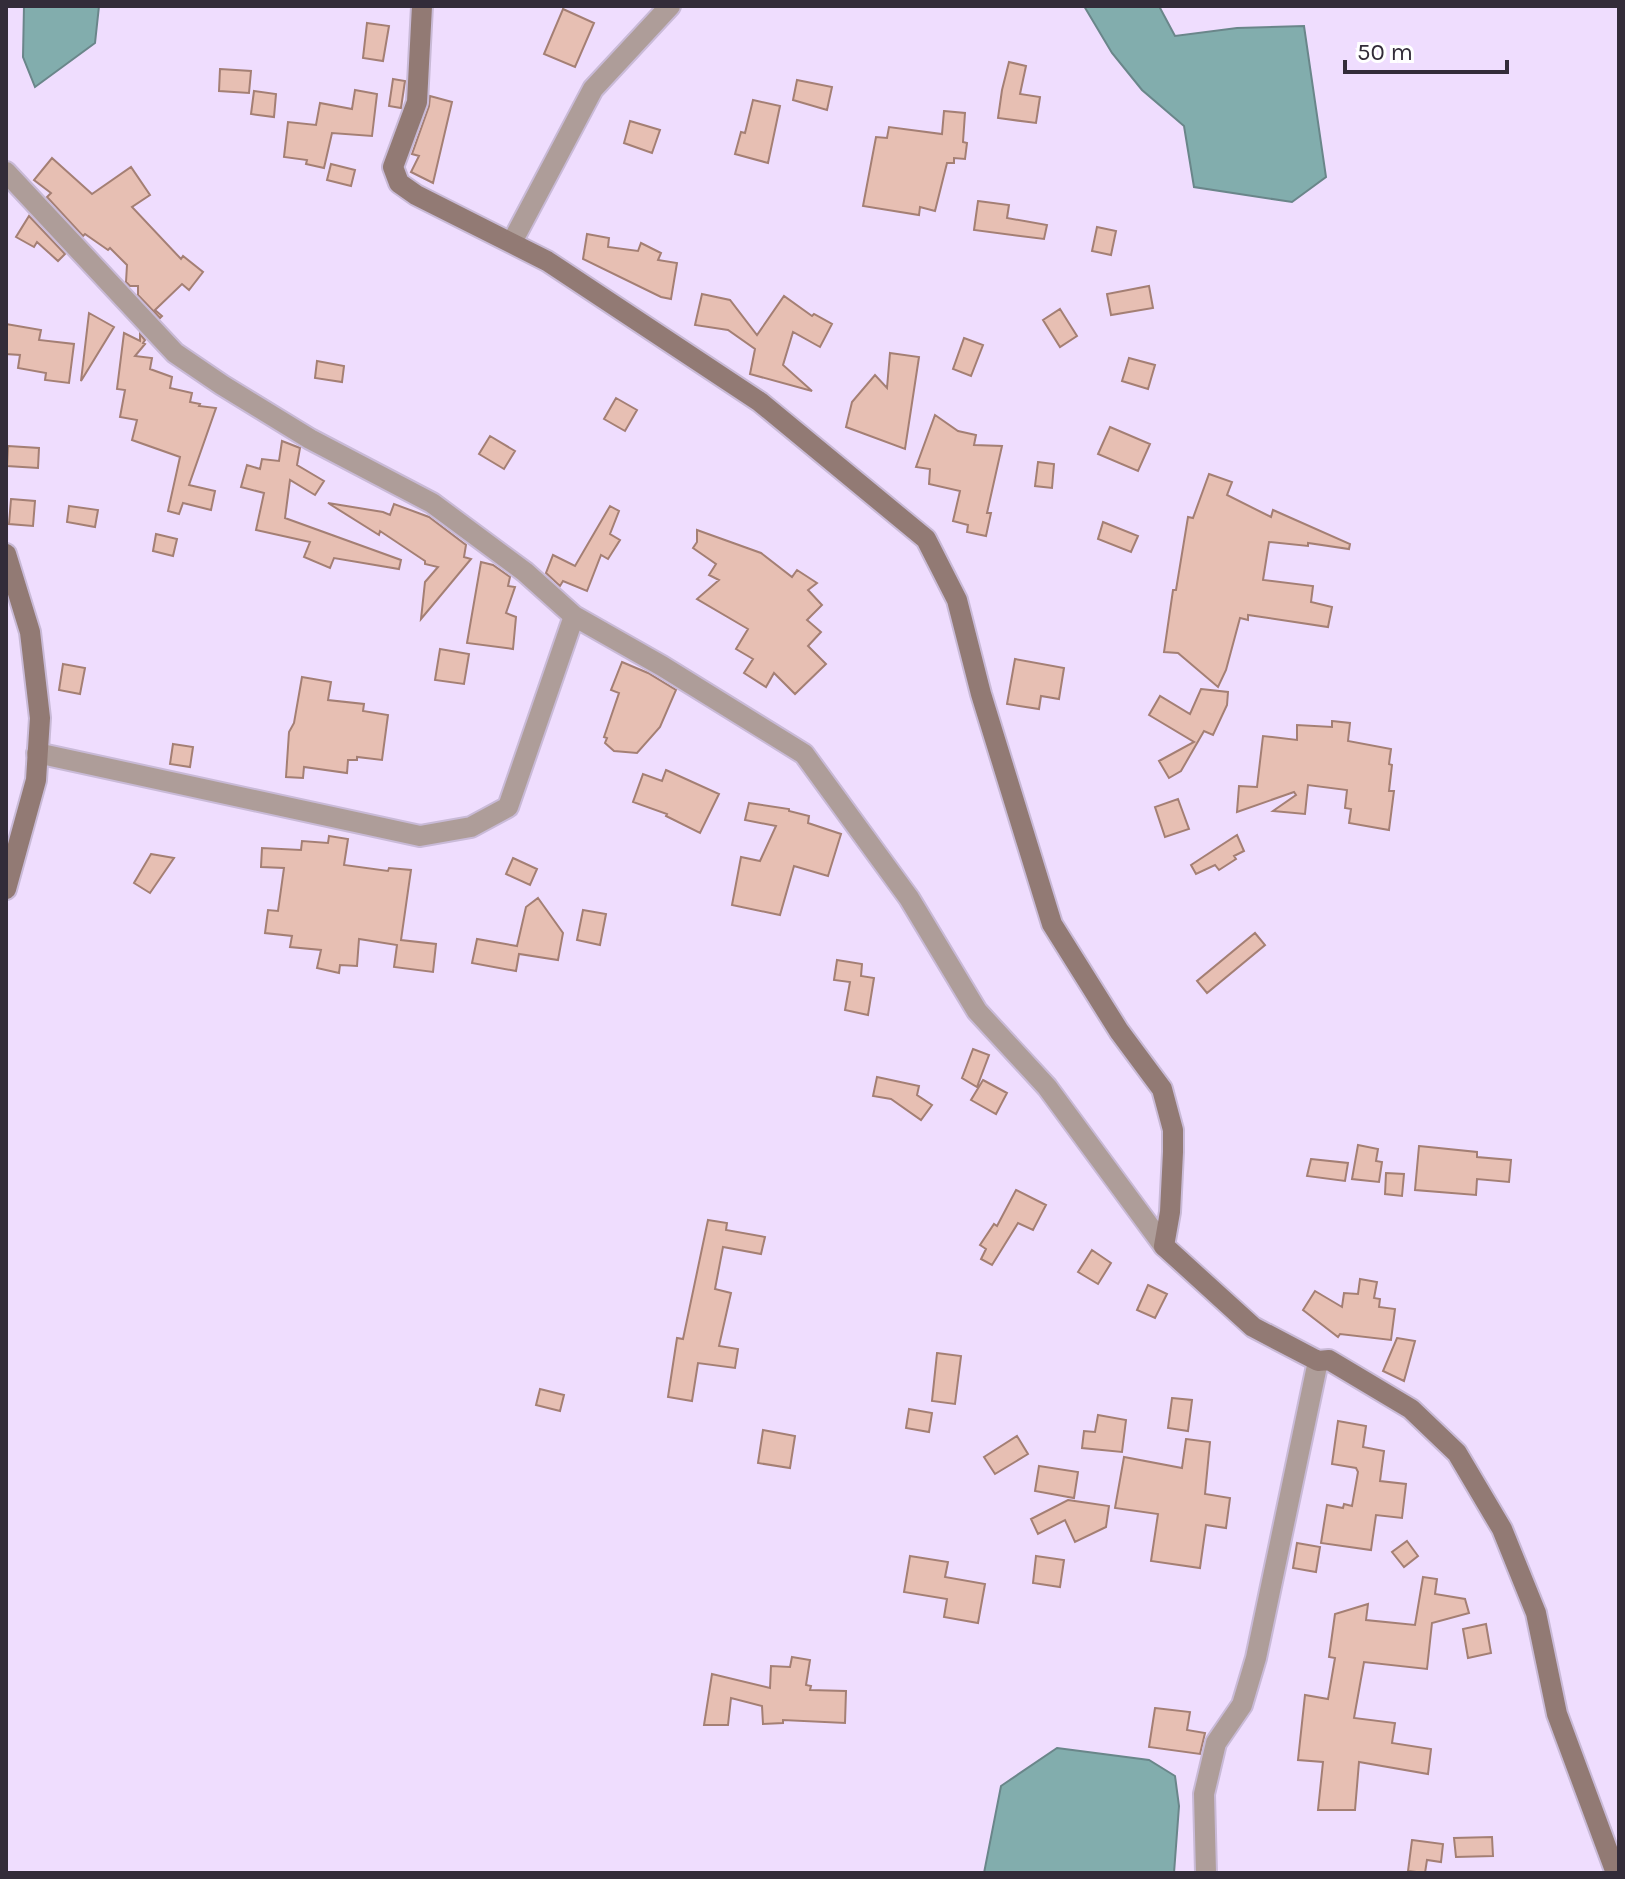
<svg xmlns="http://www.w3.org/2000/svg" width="1625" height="1879" font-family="Karla,sans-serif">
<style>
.water{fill:#82adad;stroke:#6a868a;stroke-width:2}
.building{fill:#e7bfb3;stroke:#a47f74;stroke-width:2}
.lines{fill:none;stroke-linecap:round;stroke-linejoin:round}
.street-casing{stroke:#c9bad7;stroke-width:24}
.secondary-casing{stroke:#c9bad7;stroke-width:24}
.street{stroke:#ae9d99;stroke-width:20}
.secondary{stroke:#927a74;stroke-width:20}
</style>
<rect width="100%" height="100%" fill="#efddfe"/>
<path class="water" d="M24 6H99L95 43 35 87 23 57Z
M1084 6H1159L1175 36 1237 28 1304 26 1326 177 1292 202 1194 187 1184 126 1142 90 1112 53Z
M1057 1748 1149 1760 1175 1776 1179 1806 1174 1873H984L1001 1786Z"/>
<path class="building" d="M563 9 594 23 575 67 544 54Z
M367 23 389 26 383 61 363 58Z
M1009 62 1026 66 1020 94 1040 97 1036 123 998 118 1002 90Z
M220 69 251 71 249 93 219 91Z
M393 79 405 81 401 108 389 106Z
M797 80 832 87 827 110 793 100Z
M355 90 377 94 372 136 332 133 324 168 306 164 307 160 284 157 288 122 316 125 320 103 352 109Z
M254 91 276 94 274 117 251 114Z
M430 96 452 102 433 183 411 172 419 156 412 154 429 106Z
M753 100 780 106 768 163 735 154 741 132 745 133Z
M944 111 965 113 963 142 967 143 965 159 954 158V163H947L935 211 920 207 919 215 863 206 876 137 887 138 889 127 942 134Z
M630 121 660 130 652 153 624 143Z
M52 158 92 194 131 167 150 195 132 207 181 259 183 256 203 272 189 290 182 284 155 310 162 316 160 318 138 295V286H130L126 282 127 265 110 248 108 250 85 234 83 236 47 197 51 193 34 180Z
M331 164 355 170 351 186 327 180Z
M978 201 1009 205 1007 218 1047 225 1044 239 974 230Z
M29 216 65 254 58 261 37 242 34 247 16 237Z
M1097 227 1116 231 1111 255 1092 251Z
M587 234 609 238 608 247 638 251 641 243 661 253 658 260 677 263 671 299 661 297 583 259Z
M1149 286 1153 308 1111 315 1107 294Z
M702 294 730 300 757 335 784 296 812 316 814 314 832 324 820 347 793 332 783 365 812 391 750 374 755 349 728 330 695 325Z
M1060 309 1077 336 1060 347 1043 320Z
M89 313 114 327 81 381Z
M6 324 41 330 39 340 74 344 69 383 45 380 46 373 18 368 20 355 6 354Z
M124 333 140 341V334L145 340 143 343 145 344 135 356 152 358 150 369 172 377 170 388 192 393 190 402 200 404 199 406 216 408 189 485 215 491 211 510 183 503 179 514 168 511 180 457 132 440 137 420 120 417 125 390 117 389Z
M964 338 983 345 971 376 953 369Z
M890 353 919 357 905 449 846 427 852 402 875 375 887 388Z
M1129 358 1155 365 1148 389 1122 381Z
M317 361 344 366 342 382 315 378Z
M616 398 637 410 625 431 604 419Z
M935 415 958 431 976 435 974 445 1002 446 987 513H991L986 536 967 532 968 525 953 521 960 491 929 484 930 469 916 467Z
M1110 427 1150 444 1138 471 1098 454Z
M490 436 515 451 504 469 479 454Z
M282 441 300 448 297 465 324 481 315 495 290 480 285 518 401 560 399 569 334 558 330 568 304 557 310 542 256 530 264 493 241 487 247 465 260 469 262 459 279 461Z
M8 446 39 448 38 468 7 466Z
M1038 462 1054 464 1052 488 1035 486Z
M1209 474 1232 482 1227 495 1271 517 1273 510 1350 544 1349 549 1308 543V546L1269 542 1263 580 1313 586 1311 602 1332 607 1328 627 1248 615V620L1240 618 1226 670 1218 687 1178 653 1164 652 1173 590H1176L1188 517 1193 518Z
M11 499 35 501 33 526 9 524Z
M328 503 383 512 390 515 394 504 429 517 466 545 464 557 471 559 421 619 425 582 438 567 425 564V561L380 531 379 535Z
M69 506 98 510 95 527 67 522Z
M610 506 619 511 610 534 620 540 608 559 601 555 587 591 563 581 560 586 546 573 553 555 575 566Z
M1103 522 1138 536 1131 552 1098 539Z
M697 530 761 553 792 577 797 570 817 583 808 590 822 605 807 620 821 632 808 646 826 664 795 694 774 673 766 687 744 673 753 659 736 649 748 629 697 599 719 580 709 575 716 564 693 548 697 542Z
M156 534 177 539 173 556 153 551Z
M481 562 493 565 510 577 508 586 515 587 506 613 516 617 513 649 467 643Z
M440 649 469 654 464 684 435 680Z
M1015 659 1064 668 1059 699 1041 696 1039 709 1007 704Z
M622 662 648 673 676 690 660 727 637 753 614 751 605 743 607 738 604 737 619 693 611 690Z
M63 664 85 668 80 694 59 690Z
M302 677 331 682 328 700 364 704 363 711 388 715 382 760 357 757V760H348L347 773 304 767 303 778 286 777 289 732 294 723Z
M1201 689 1228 692 1227 705 1213 735 1204 731 1181 771 1169 778 1159 761 1194 742 1149 715 1160 696 1190 714Z
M1332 721 1350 723 1348 741 1391 749 1389 764 1392 765 1389 791H1394L1389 830 1349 823 1351 809 1345 808 1347 790 1308 785 1305 814 1273 811 1296 795 1294 792 1237 812 1239 786 1257 787 1263 736 1297 740V725L1332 727Z
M173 744 193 747 190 767 170 764Z
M666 770 719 794 700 833 666 816 667 814 633 802 643 774 662 781Z
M1178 799 1189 829 1165 837 1155 807Z
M749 803 789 809V811L809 816 808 823 841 834 828 876 794 866 780 915 732 905 741 857 760 861 776 826 745 820Z
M1237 835 1244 851 1234 856 1236 859 1219 870 1215 865 1196 874 1191 865Z
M329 836 348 839 344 865 388 871 389 868 411 870 401 940 436 944 433 972 394 967 397 945 359 939 357 966 340 965 339 973 317 968 321 950 290 947 292 936 265 933 268 910 278 911 284 868 261 867 262 848 301 850 302 841 328 843Z
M151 854 174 858 150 893 134 883Z
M513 858 537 869 530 885 506 874Z
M538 898 563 933 558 960 519 954 516 971 472 963 477 939 517 946 526 907Z
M583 910 606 914 600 945 577 940Z
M1255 933 1265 945 1207 993 1197 981Z
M837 960 862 964 861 976 874 978 868 1015 845 1010 850 982 834 980Z
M973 1049 989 1055 977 1087 962 1078Z
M877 1077 919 1086 917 1095 932 1105 921 1120 891 1099 873 1096Z
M983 1080 1007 1093 996 1114 971 1100Z
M1358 1145 1378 1149 1376 1161 1382 1162 1379 1182 1352 1179Z
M1419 1146 1477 1152V1157L1511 1160 1509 1182 1477 1179 1476 1195 1415 1190Z
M1311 1159 1348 1163 1345 1181 1307 1176Z
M1386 1173 1404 1174 1402 1196 1385 1194Z
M1016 1190 1046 1205 1033 1230 1018 1223 992 1265 981 1259 986 1249 980 1245 994 1224 997 1226Z
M708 1220 727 1223 726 1230 765 1237 761 1254 723 1247 715 1289 731 1293 719 1346 738 1349 735 1368 698 1363 692 1401 668 1397 677 1338 683 1339Z
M1092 1250 1111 1263 1098 1284 1078 1272Z
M1360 1279 1377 1282 1374 1298 1380 1299 1379 1307 1395 1309 1391 1340 1340 1334 1338 1337 1303 1310 1315 1291 1342 1307 1344 1293 1358 1294Z
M1148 1285 1167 1294 1155 1318 1137 1310Z
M1397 1338 1415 1341 1404 1381 1383 1371Z
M937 1353 961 1356 955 1404 932 1401Z
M540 1389 564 1395 560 1411 536 1405Z
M1172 1398 1192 1400 1188 1431 1168 1428Z
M909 1409 932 1413 929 1432 906 1428Z
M1098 1415 1126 1420 1122 1452 1082 1448 1084 1431 1095 1432Z
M1338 1421 1366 1426 1363 1447 1384 1451 1380 1481 1406 1484 1402 1518 1376 1515 1371 1550 1321 1543 1327 1505 1343 1508 1344 1504 1352 1506 1358 1472 1356 1468 1332 1464Z
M763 1430 795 1436 790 1468 758 1463Z
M1017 1436 1028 1454 995 1474 984 1457Z
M1186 1439 1210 1442 1205 1494 1230 1498 1226 1528 1206 1525 1200 1568 1151 1561 1158 1514 1115 1508 1124 1457 1182 1468Z
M1039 1466 1078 1472 1074 1498 1035 1491Z
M1068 1500 1109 1506 1106 1527 1075 1542 1065 1520 1038 1534 1031 1519Z
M1407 1541 1418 1556 1404 1567 1392 1552Z
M1297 1543 1320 1547 1316 1572 1293 1568Z
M910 1556 948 1562 945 1577 985 1584 978 1623 944 1617 947 1599 904 1592Z
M1036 1556 1064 1560 1060 1587 1033 1583Z
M1423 1577 1437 1579 1435 1594 1465 1599 1469 1613 1432 1623 1427 1669 1364 1662 1354 1718 1395 1723 1392 1743 1431 1749 1428 1774 1359 1762 1355 1810H1318L1323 1762 1298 1760 1305 1695 1328 1699 1335 1658 1329 1657 1335 1614 1368 1604 1366 1620 1415 1625Z
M1486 1624 1491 1653 1468 1658 1463 1629Z
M792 1657 810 1660 806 1685 811 1686 810 1690 846 1691 845 1723 783 1720V1723L763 1724 762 1706 731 1698 728 1725H704L712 1674 770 1688 771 1666 790 1667Z
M1155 1708 1190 1712 1187 1730 1205 1733 1200 1754 1149 1747Z
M1492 1837 1493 1856 1456 1857 1454 1838Z
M1412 1840 1443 1844 1441 1862 1427 1860 1425 1873 1408 1871Z"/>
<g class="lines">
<g class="street-casing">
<path id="street" d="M6 172 175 353 222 385 310 439 432 503 525 572 574 616 662 666 804 754 909 898 977 1011 1047 1087 1164 1246
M512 242 593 89 670 6
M37 753 420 836 471 827 508 807 574 616
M1206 1873 1204 1794 1216 1743 1242 1705 1256 1658 1318 1361"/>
</g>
<g class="secondary-casing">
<path id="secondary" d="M422 6 417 102 393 167 399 183 416 195 547 261 760 402 926 539 957 600 981 694 1052 924 1119 1031 1162 1089 1173 1130V1152L1170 1212 1164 1246 1253 1327 1318 1361 1329 1360 1411 1409 1457 1453 1502 1529 1536 1613 1557 1714 1616 1873
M6 554 30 632 40 718 36 780 6 889"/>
</g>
<use href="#street" class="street"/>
<use href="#secondary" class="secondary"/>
</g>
<rect width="1625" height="1879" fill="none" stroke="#332c39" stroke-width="16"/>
<path d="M1345 60v12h162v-12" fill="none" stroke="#332c39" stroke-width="4"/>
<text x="1357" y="60" font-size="24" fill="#332c39" stroke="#ffffff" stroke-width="6" paint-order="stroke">50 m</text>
</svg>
